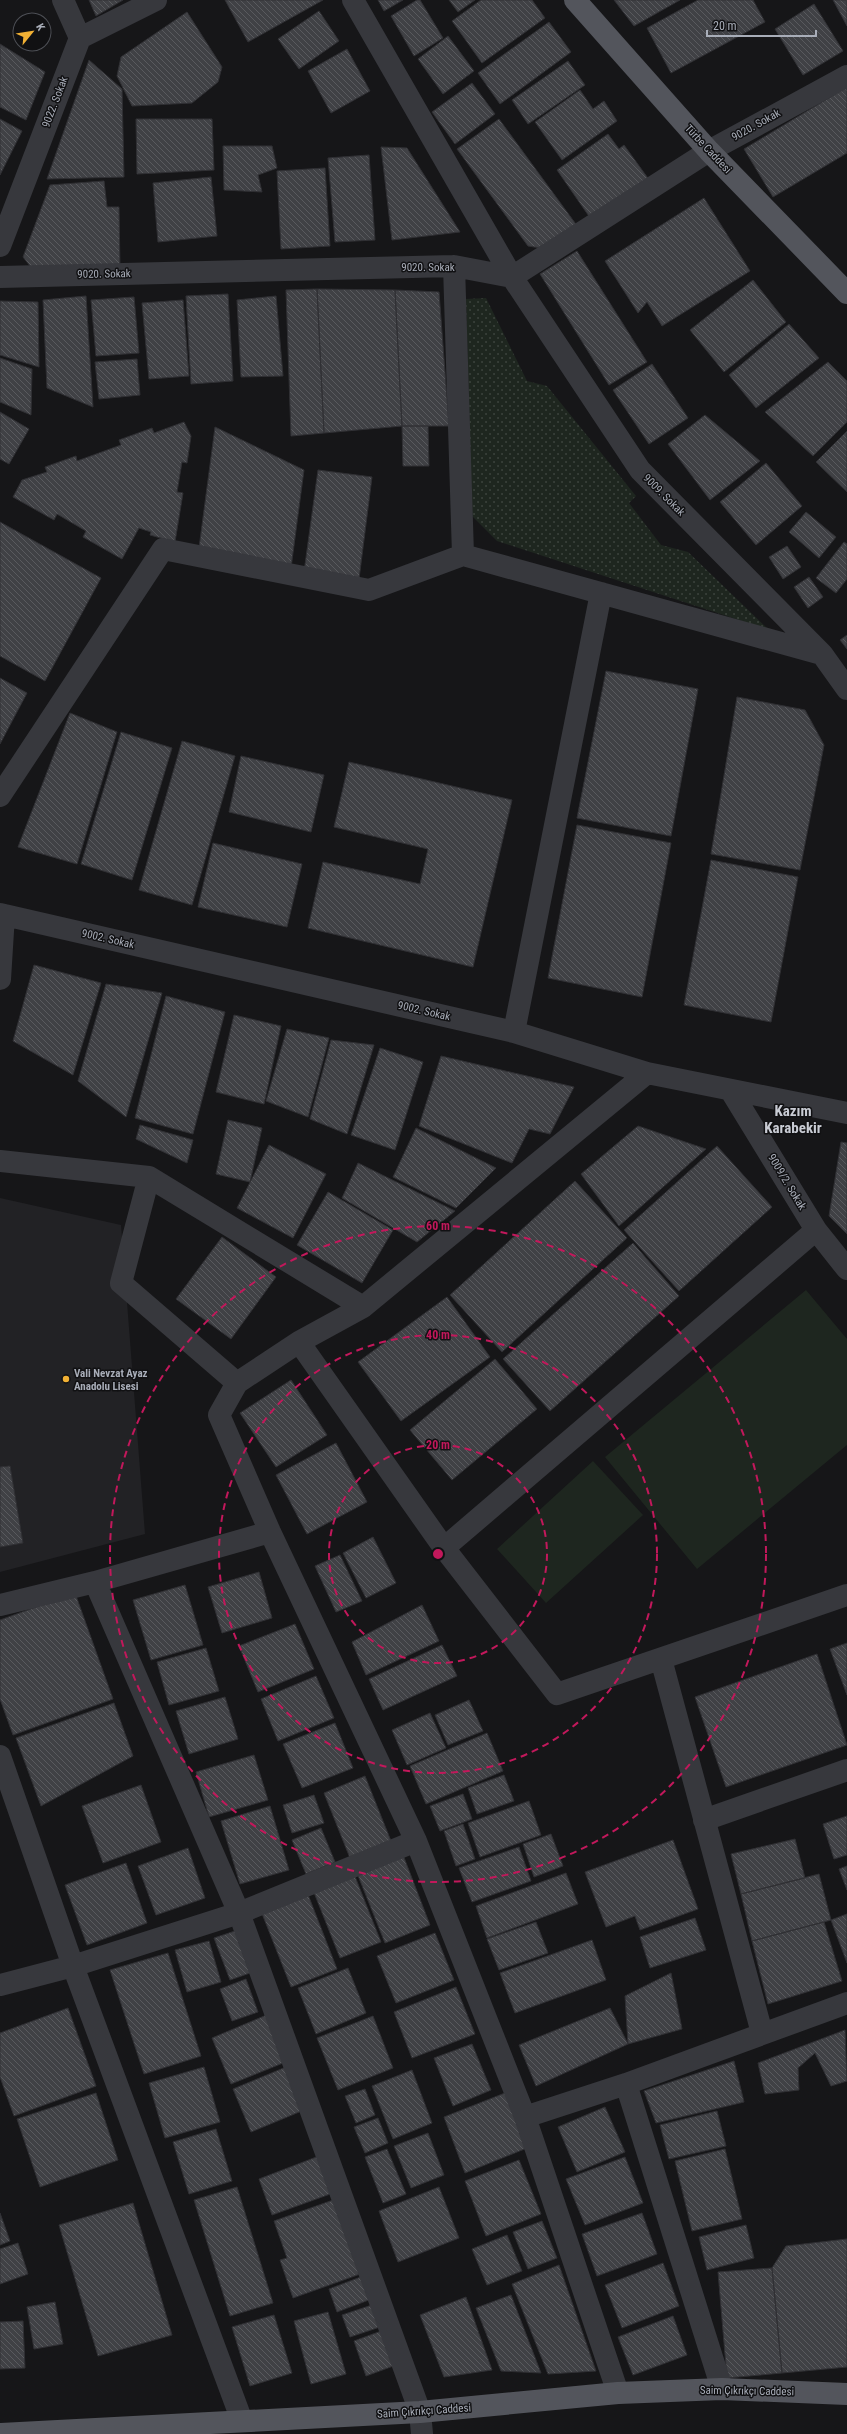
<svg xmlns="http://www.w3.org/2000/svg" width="847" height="2434" font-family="'Roboto Condensed',sans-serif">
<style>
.built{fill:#222225}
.grass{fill:#1e261f}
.park{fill:url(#park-dots)}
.building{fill:url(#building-back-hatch);stroke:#303034}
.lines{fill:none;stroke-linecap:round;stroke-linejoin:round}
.minor{stroke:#37383d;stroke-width:22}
.major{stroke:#53555c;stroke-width:22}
.ring{fill:none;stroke:#c2185b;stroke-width:2;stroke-dasharray:7 5}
.poi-dot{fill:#f2b134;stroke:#111113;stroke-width:1.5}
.labels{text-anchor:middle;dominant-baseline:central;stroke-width:3;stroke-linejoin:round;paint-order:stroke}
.street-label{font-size:11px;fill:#a8adb8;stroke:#111113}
.poi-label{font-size:11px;font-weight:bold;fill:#a8adb8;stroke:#111113;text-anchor:start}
.district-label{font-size:15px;font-weight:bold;fill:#c9ccd4;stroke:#111113}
.centre{fill:#c2185b;stroke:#111113;stroke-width:2}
.ring-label{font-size:12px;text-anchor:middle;font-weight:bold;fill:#c2185b;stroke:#111113;stroke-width:3;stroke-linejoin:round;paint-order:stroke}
</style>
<defs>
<pattern id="park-dots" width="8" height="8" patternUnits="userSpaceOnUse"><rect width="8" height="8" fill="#1e261f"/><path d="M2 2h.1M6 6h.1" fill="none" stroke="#3c433d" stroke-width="1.8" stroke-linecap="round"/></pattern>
<pattern id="building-back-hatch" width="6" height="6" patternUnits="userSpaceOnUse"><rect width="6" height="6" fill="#404145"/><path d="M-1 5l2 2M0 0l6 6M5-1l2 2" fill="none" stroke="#595a5e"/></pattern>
</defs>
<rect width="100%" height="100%" fill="#161618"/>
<path class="built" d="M0 1198 121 1225 145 1534 0 1572Z"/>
<path class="grass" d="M806 1290 847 1339V1445L697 1569 605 1457Z
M593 1461 643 1515 546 1603 497 1549Z"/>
<path class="park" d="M486 298 527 381 547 386 636 496 629 503 661 545 688 552 769 630 497 541 472 516 466 299Z"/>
<path class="building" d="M89 0H123L96 16Z
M225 0H323L248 42Z
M378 0H403L384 11Z
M417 0H420L443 38 414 56 391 16Z
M449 0H475L458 12Z
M481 0H532L545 18 482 63 452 21Z
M614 0H680L634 26Z
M698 0H753L765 22 671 73 647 28Z
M833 0H847V26Z
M814 4 843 51 803 75 775 29Z
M319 11 339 41 299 69 278 39Z
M187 12 222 67 218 82 192 103 132 106 117 76 121 57Z
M549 22 571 52 500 104 478 73Z
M448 36 474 71 443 94 418 59Z
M0 44 45 72 26 120 0 107Z
M347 49 370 91 331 113 308 71Z
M89 60 122 89 124 177 47 179Z
M568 61 585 85 528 124 512 100Z
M472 83 495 114 455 144 432 112Z
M847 87V153L773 197 744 149Z
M580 90 593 109 604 101 617 121 562 160 535 122Z
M0 119 22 131 0 175Z
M136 119H212L214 170 137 174Z
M499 119 578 227 547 249 528 246 457 149Z
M608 134 619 149 624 145 650 181 593 222 557 170Z
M223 146H272L277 168 258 175 262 192 224 190Z
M381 147 407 148 460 232 392 240Z
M369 155 375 240 335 242 328 158Z
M325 168 330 246 281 249 277 171Z
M211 177 217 236 158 242 153 183Z
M104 181 107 207H119L120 267 34 271 23 257 50 185Z
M704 198 750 271 662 326 647 302 638 313 605 261Z
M577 251 647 362 609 385 540 274Z
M753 280 786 322 724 372 690 330Z
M317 289 395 290 402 426 324 433Z
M317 289 324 433 291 436 286 290Z
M395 290 439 292 449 426H402Z
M228 294 233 381 191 384 186 296Z
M86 296 93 407 47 388 43 300Z
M276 296 283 376 241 377 237 300Z
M134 297 139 353 96 356 91 300Z
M183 300 189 376 149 379 142 303Z
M0 301 38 302 39 367 0 355Z
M789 324 819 358 756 408 729 375Z
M0 358 32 369 31 415 0 402Z
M137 359 140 395 99 399 95 362Z
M828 362 847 381V422L813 456 765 412Z
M652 364 688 418 649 444 613 390Z
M0 412 29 429 9 464 0 459Z
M705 415 760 461 710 500 668 444Z
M184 422 191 436 187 463 182 462 177 492 183 493 175 542 150 535 151 532 139 528 122 559 83 537 86 531 57 514 54 520 13 497 22 480 47 472 45 467 76 456 77 461 121 445 119 440 152 428 154 433Z
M402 426H428L429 466H403Z
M215 427 304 470 291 568 199 548Z
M847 431V492L816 462Z
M766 463 802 506 756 545 720 502Z
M318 470 372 477 359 579 304 572Z
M806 512 836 537 819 558 789 532Z
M0 522 101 578 45 681 0 656Z
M844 542 847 544V579L836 593 816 578Z
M787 546 801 567 783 579 769 557Z
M809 577 823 597 808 608 794 587Z
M847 635V649L840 640Z
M606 671 698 689 671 836 577 818Z
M0 678 27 693 0 744Z
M737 697 805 710 824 745 800 870 711 854Z
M70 713 117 732 77 864 18 847Z
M121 732 172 748 132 880 81 864Z
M182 741 235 756 192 905 139 890Z
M241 756 324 775 311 832 229 812Z
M349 762 512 800 473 967 308 928 323 862 420 884 428 849 334 827Z
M577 825 671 843 642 997 548 978Z
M213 843 302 864 287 927 198 907Z
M711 860 798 877 771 1022 684 1005Z
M34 965 101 983 73 1075 13 1041Z
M106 984 162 993 126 1117 78 1081Z
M166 996 225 1012 193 1134 135 1118Z
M234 1015 281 1026 264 1104 216 1092Z
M287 1029 329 1038 308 1117 266 1101Z
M331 1040 374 1045 347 1134 310 1119Z
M380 1048 423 1062 395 1150 351 1135Z
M441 1056 574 1087 550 1134 529 1129 512 1163 419 1126Z
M228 1120 262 1128 250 1182 216 1174Z
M140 1125 193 1140 187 1163 136 1139Z
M638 1126 706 1149 619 1226 581 1174Z
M416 1128 496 1168 456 1208 393 1177Z
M841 1142 847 1143V1234L829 1216Z
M269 1145 326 1174 293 1238 237 1208Z
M717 1146 772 1207 679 1291 624 1230Z
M358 1163 455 1211 417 1242 342 1198Z
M575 1181 627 1238 502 1352 450 1295Z
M328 1192 393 1230 362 1283 297 1245Z
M222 1237 276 1277 231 1339 176 1299Z
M633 1243 679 1296 550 1411 503 1359Z
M447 1297 490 1357 401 1421 358 1362Z
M495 1359 537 1409 452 1480 410 1430Z
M291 1380 327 1435 276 1467 240 1413Z
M336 1443 367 1502 307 1534 276 1475Z
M10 1466 23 1543 0 1547V1467Z
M373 1537 396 1583 366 1598 343 1553Z
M340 1555 362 1601 336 1612 315 1566Z
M259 1572 272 1618 222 1633 208 1587Z
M185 1585 203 1645 151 1660 133 1600Z
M75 1593 113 1699 13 1735 0 1699V1620Z
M422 1605 439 1641 366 1675 352 1642Z
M295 1624 314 1669 258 1692 239 1646Z
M847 1643V1695L830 1649Z
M442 1645 457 1676 383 1710 369 1679Z
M206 1648 219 1691 169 1705 157 1662Z
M817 1654 847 1745 726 1787 695 1697Z
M316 1676 334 1718 278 1741 261 1699Z
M225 1697 238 1739 189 1754 176 1711Z
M469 1700 483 1731 448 1745 435 1715Z
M114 1703 133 1756 41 1806 16 1738Z
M430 1713 446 1748 407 1765 392 1730Z
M335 1723 353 1768 302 1788 283 1744Z
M487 1733 503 1771 426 1804 410 1766Z
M254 1755 268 1800 209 1817 196 1772Z
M504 1775 514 1801 477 1814 468 1788Z
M365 1776 391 1841 350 1858 324 1793Z
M141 1785 161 1842 103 1863 82 1806Z
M463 1794 472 1819 440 1831 430 1806Z
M314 1795 324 1823 292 1833 283 1805Z
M529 1801 541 1835 480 1857 468 1823Z
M270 1806 289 1870 240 1884 221 1821Z
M847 1816V1855L834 1859 823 1824Z
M463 1824 475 1859 456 1866 444 1831Z
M321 1828 335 1862 306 1874 292 1840Z
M551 1834 563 1866 534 1877 523 1844Z
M795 1839 805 1878 741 1894 731 1854Z
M673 1840 698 1909 640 1930 635 1916 606 1927 585 1872Z
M519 1847 531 1881 472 1902 459 1868Z
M188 1848 205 1898 156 1915 138 1866Z
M403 1855 430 1925 385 1943 357 1873Z
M126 1863 147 1923 87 1945 65 1885Z
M847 1866V1890L839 1869Z
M566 1873 578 1904 487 1938 476 1906Z
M354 1874 381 1942 340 1958 313 1890Z
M819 1874 831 1920 752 1941 741 1894Z
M307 1892 337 1969 291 1987 261 1911Z
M847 1914V1963L831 1920Z
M695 1918 706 1950 650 1968 640 1937Z
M536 1922 548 1953 499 1970 487 1939Z
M824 1922 842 1981 768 2004 752 1941Z
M235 1931 250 1973 230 1980 214 1938Z
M435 1933 454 1980 396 2003 377 1956Z
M592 1940 606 1980 515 2013 500 1973Z
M209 1941 221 1982 187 1992 175 1950Z
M168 1953 201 2056 144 2074 110 1970Z
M348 1968 366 2013 316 2034 298 1988Z
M671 1973 682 2029 628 2044 625 1996Z
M246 1979 258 2012 232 2021 220 1989Z
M456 1987 475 2034 412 2058 394 2012Z
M68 2008 96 2086 14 2116 0 2077V2033Z
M610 2008 628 2044 536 2086 519 2045Z
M269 2014 288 2061 231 2084 212 2038Z
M373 2016 393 2068 338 2090 317 2038Z
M845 2030 847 2081 831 2086 815 2053 798 2068 799 2090 765 2094 758 2063Z
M472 2044 491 2090 453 2106 434 2058Z
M734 2061 744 2102 656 2123 644 2091Z
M204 2067 220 2122 165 2138 149 2083Z
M286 2067 304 2110 251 2132 233 2089Z
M412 2070 432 2123 393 2139 372 2086Z
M365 2089 375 2115 356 2123 345 2096Z
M96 2093 118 2160 40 2187 17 2119Z
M505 2093 527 2148 465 2173 444 2117Z
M605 2107 625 2152 577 2172 558 2127Z
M717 2111 726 2146 669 2159 660 2125Z
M378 2118 388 2143 365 2153 354 2127Z
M216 2129 232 2181 189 2194 173 2142Z
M428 2133 444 2175 411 2188 394 2146Z
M387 2149 406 2194 383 2203 365 2157Z
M725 2149 742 2219 692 2231 675 2161Z
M319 2156 333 2193 272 2215 259 2179Z
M625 2157 643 2203 585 2225 566 2179Z
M519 2160 541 2214 486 2236 465 2181Z
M237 2187 273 2303 230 2316 194 2200Z
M439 2187 459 2238 398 2262 379 2211Z
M336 2199 363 2273 293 2298 280 2260 287 2258 274 2221Z
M133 2203 172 2335 98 2356 59 2225Z
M0 2213 10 2241 0 2245Z
M642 2213 657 2254 597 2276 582 2234Z
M542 2221 557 2258 528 2269 513 2232Z
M746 2225 754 2258 707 2270 699 2237Z
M507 2235 522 2271 487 2285 472 2249Z
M847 2239V2367L782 2373 772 2268 786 2246Z
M18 2243 28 2274 0 2284V2249Z
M663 2263 679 2306 622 2328 605 2285Z
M559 2265 596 2371 548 2374 512 2284Z
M772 2268 782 2373 727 2378 718 2272Z
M366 2275 374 2298 337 2312 329 2289Z
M511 2295 541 2373 501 2371 476 2308Z
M466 2297 492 2370 444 2377 420 2315Z
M55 2302 63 2344 34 2349 27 2307Z
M375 2304 383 2326 350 2337 342 2315Z
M328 2312 346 2374 311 2384 294 2321Z
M274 2315 292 2373 250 2386 232 2327Z
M673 2316 687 2355 633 2375 618 2337Z
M23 2321 25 2368 0 2369V2322Z
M384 2330 396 2365 366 2376 354 2341Z"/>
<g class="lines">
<path class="minor" d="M63 0 80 38
M353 0 512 277 640 470 822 654 847 689
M0 246 80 38 156 0
M0 277 454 266 512 277 709 151 847 76
M463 555 821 654
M0 796 163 549 369 590 463 555 454 266
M0 914 514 1032 647 1073 847 1113
M0 979 4 915
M514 1032 601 593
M731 1091 816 1230 847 1269
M0 1161 149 1177 121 1283 237 1383 219 1415 270 1532 416 1841 525 2117 618 2393
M149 1177 363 1307
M299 1342 444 1548 557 1694 847 1595
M237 1383 299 1342 363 1307 647 1073
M444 1548 816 1230
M95 1582 239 1913 420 2412 422 2434
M0 1605 95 1582 270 1532
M661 1659 762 2033
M0 1756 73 1966 242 2421
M704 1820 847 1770
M0 1985 73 1966 239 1913 416 1841
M626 2084 722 2389
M525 2117 626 2084 847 2003"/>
<path class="major" d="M575 0 709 151 847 293
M1 2434 420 2412 618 2393 722 2389 847 2394"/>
</g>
<g class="ring">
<circle cx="438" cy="1554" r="109"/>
<circle cx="438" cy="1554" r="219"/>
<circle cx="438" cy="1554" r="328"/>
</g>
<circle class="poi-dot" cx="66" cy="1379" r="4"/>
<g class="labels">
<g class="street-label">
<text transform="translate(55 102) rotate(-69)">9022. Sokak</text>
<text transform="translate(756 125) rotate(-29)">9020. Sokak</text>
<text transform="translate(708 149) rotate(47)">Türbe Caddesi</text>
<text x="428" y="267">9020. Sokak</text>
<text transform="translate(104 274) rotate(-1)">9020. Sokak</text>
<text transform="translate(664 495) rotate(45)">9009. Sokak</text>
<text transform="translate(108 939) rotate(13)">9002. Sokak</text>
<text transform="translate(424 1011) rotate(13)">9002. Sokak</text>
<text transform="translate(787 1182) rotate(59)">9009/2. Sokak</text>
<text transform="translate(747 2391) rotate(1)">Saim Çıkrıkçı Caddesi</text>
<text transform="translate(424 2411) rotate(-4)">Saim Çıkrıkçı Caddesi</text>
</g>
<g class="poi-label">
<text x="74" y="1373">Vali Nevzat Ayaz<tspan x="74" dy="13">Anadolu Lisesi</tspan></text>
</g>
<g class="district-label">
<text x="793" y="1111">Kazım<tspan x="793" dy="17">Karabekir</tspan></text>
</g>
</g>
<circle cx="438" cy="1554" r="6" class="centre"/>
<g class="ring-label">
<text x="438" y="1230">60 m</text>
<text x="438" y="1339">40 m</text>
<text x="438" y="1449">20 m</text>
</g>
<g transform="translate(32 32) rotate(60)"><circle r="19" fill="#111113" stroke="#4d4f55"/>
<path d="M0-3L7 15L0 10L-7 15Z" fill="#f2b134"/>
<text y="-6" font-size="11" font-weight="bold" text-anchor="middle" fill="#a8adb8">K</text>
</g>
<path d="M707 30v6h109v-6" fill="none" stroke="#a8adb8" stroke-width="2"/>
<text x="713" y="30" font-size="12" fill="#a8adb8" stroke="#111113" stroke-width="3" paint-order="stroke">20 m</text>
</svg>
